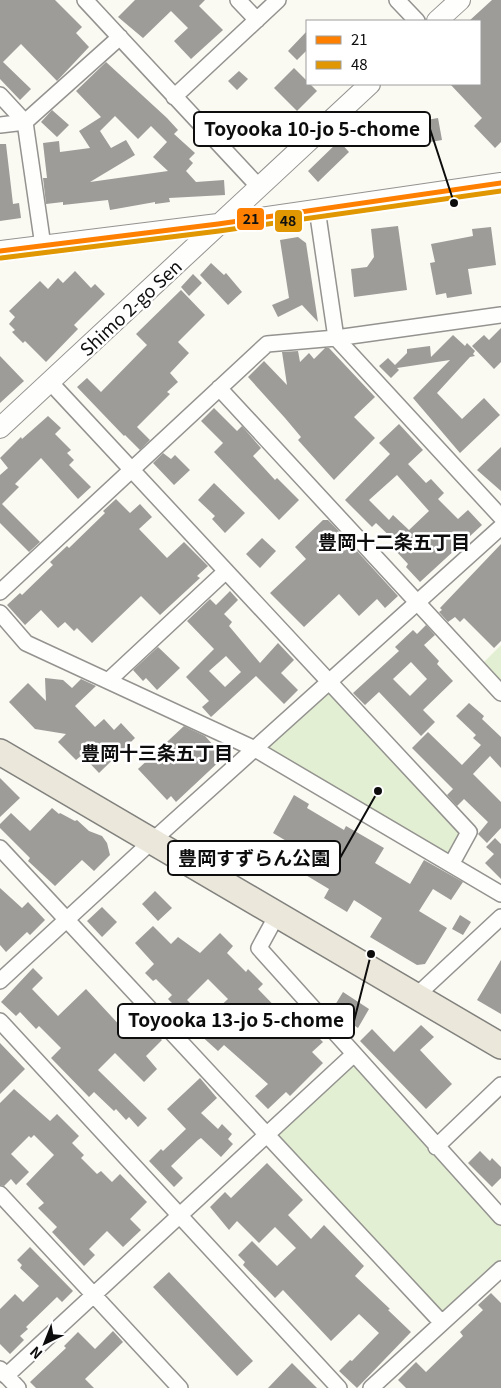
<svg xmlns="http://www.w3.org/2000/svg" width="501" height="1388" font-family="Georgia,'Noto Sans JP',serif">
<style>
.green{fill:#e3efd3}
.building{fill:#9d9c98;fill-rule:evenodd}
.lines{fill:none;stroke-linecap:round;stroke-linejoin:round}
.minor-casing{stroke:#949390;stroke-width:18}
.tertiary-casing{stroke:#949390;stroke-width:22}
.primary-casing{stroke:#81817d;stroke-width:28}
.minor{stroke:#fefefd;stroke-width:15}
.tertiary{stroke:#fefefd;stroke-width:20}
.primary{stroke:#ebe7da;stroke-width:25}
.bus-1-casing{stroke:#fff;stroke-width:9}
.bus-2-casing{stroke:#fff;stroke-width:9}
.bus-1{stroke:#ff8000;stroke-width:5}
.bus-2{stroke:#e09701;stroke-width:5}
.labels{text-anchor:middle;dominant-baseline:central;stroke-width:5;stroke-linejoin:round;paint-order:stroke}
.street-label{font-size:18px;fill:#0d0d0d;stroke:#fff}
.neighbourhood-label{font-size:19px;font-weight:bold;fill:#0d0d0d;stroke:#fff}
.leader{fill:none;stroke:#0d0d0d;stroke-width:2}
.callout-dot{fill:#0d0d0d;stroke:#fff;stroke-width:2}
.callout{fill:#fff;stroke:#0d0d0d;stroke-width:2}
.callout-label{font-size:19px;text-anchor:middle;font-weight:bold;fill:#0d0d0d}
.line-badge{stroke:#fff;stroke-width:2}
.pale-badge-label{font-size:14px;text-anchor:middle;font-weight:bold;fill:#111}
</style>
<rect width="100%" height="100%" fill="#faf9f2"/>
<path class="green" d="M501 645V680L484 662Z
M329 683 469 832 452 863 255 749Z
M353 1055 501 1217V1269L442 1323 266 1135Z"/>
<path class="building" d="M0 0H55L82 27 76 33 89 47 57 81 21 44 3 62 31 89 20 100 0 79Z
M135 0H205L199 6 223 30 191 59 174 41 188 28 171 11 143 38 118 17Z
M492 0H501V142L495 148 474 126 482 118 450 84H480V21H469Z
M307 31V50L297 60 288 51Z
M106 62 167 118 178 130 174 134 195 153 189 159 193 163 186 171 196 182 224 180 225 195 169 198 170 202 155 204V202L110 210 108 200 63 205V202L46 204 43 178H47L43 143 59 141 60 152 90 148 79 131 101 117 76 91ZM115 116 138 139 151 126 167 142 153 157 168 171 90 182 135 155 126 140 111 148 100 131Z
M294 68 317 91 297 111 274 88Z
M239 71 248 79 237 90 228 81Z
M52 110 69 125 57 137 41 122Z
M438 118 442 140 402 147 398 125Z
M339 141 349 152 318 182 308 171Z
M0 144H6L13 204 19 203 21 218 0 221Z
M398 226 407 290 354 297 351 269 367 267 374 257 371 229Z
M491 227 496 265 468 269 472 294 447 298 446 293 436 295 430 263 435 262 431 244 473 236 472 229Z
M298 237 306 243 318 322 302 305 278 317 272 305 289 298 280 240Z
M211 263 224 275 226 273 242 292 228 305 200 275Z
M75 271 91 288 95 284 105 294 74 325 78 329 46 362 25 341 23 343 12 332 15 330 9 324 15 317 9 311 40 281 48 289 58 278 63 283Z
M193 274 202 283 189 296 181 287Z
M181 290 205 315 178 342 189 353 170 373 178 382 167 392 170 394 137 427 150 440 140 450 125 435 124 436 77 387 87 378 101 392 147 345 136 334Z
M501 328V362L494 369 472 346 484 335 489 340Z
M453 335 465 346 467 343 475 351 473 354 475 356 470 357 437 393 462 419 484 398 500 415 460 453 413 398 450 360 397 368 399 370 391 378 379 366 388 358 395 365 407 353V349L430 346 431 357Z
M325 348H329L375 397 354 417 375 438 334 480 298 440 301 437 285 418 248 377 264 361 287 385 282 352 298 351 300 362 309 353 314 359Z
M0 356 24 381 0 403Z
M214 408 237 431 242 426 261 448 253 456 275 480 277 478 299 500 279 520 214 452 223 443 201 421Z
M48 416 61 428 55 434 71 450 67 453 74 460 69 465 91 487 78 499 41 458 15 484 19 487 2 504 40 542 29 552 0 523V475L8 468 0 458 21 437 22 439Z
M399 424 423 450 408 464 426 483 431 479 444 493 438 499 458 519 468 510 482 525 420 582 406 567 408 564 395 550 400 546 376 523 372 527 345 500 390 454 379 443ZM397 475 429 511 409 530 393 515 389 520 369 500Z
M501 447V491L477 470Z
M163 453 171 459 175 455 190 470 174 485 153 463Z
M214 483 245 513 225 533 212 519 215 516 198 500Z
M116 499 130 513 140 504 152 517 139 529 167 558 184 542 208 566 197 576 200 578 160 615 141 596 92 643 77 628 74 631 65 622 58 628 41 610 25 625 7 605 20 593 22 595 53 565 50 562 67 546 69 548 105 513 103 511Z
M323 520H328L335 527 398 596 385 608 377 599 359 616 339 594 304 627 270 593 306 559 295 547Z
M262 538 276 551 260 568 246 554Z
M501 544V641L494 648 464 618 460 622 455 617 448 622 439 612 442 610 440 608Z
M230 591 238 600 224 614 232 622 229 626 260 663 278 643 294 660 281 673 298 690 284 704 256 676 211 717 202 707 209 701 186 677 214 649 187 621 210 599 216 605ZM226 656 241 672 225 687 209 671Z
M426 625 435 635 424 645 439 661 437 664 453 681 423 710 435 722 421 736 379 692 365 705 353 693 399 651 395 647 413 630 417 634ZM411 662 427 679 410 696 393 679Z
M158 647 180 668 157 690 146 678 143 681 133 670Z
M45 678 63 680 72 688 81 679 96 686 75 706 95 727 104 719 114 730 121 723 135 738 99 773 82 755 76 760 58 742 66 734 35 729 9 702 28 683 46 701Z
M469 703 484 716 482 719 501 737V768L490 756 473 774 501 802V828L487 843 478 834 488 822 464 799 457 806 447 795 453 789 412 748 428 732 462 765 481 745 473 738 476 735 456 716Z
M184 726 205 736 224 757 176 802 171 796 167 800 138 769Z
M0 778 20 798 0 817Z
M294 795 309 804 307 808 344 830 346 826 384 848 375 863 410 884 424 860 463 882 451 900 433 889 419 911 447 928 425 964 417 965 370 937 382 918 354 900 347 912 324 898 329 889 304 874 309 865 303 862 305 859 295 852 298 848 273 833Z
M52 808 59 814 60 813 75 821 77 820 89 831 102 836 107 843 110 855 94 871 82 860 55 886 28 861 30 858 0 828V824L11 813 30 831Z
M495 838 501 844V879L485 863 494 854 486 847Z
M0 888 22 908 28 902 45 920 30 935 27 932 6 952 0 945Z
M155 891 172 908 158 921 142 904Z
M102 907 117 922 102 937 87 921Z
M460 915 471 922 463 935 452 929Z
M153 926 171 944 178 937 200 953 220 933 233 946 227 953 246 972 248 969 263 984 258 989 290 1022 297 1016 323 1042 312 1052 323 1063 290 1096 286 1092 268 1109 255 1096 268 1084 224 1045 218 1051 188 1024 185 1027 174 1015 179 1010 168 999 172 995 156 979 153 981 145 973 154 964 135 943ZM208 979 228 999 206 1019 187 1000Z
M501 960V1014L477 1000Z
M33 968 43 978 32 989 58 1016 86 989 124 1030 138 1016 162 1040 146 1056 157 1069 144 1082 115 1053 98 1070 147 1118 138 1127 129 1117 126 1120 116 1109 114 1111 94 1092 89 1097 51 1058 61 1048 39 1026 36 1029 20 1012 16 1016 1 1002Z
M343 992 369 1009 358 1028 332 1010Z
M421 1025 434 1037 420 1050 452 1084 426 1109 360 1041 372 1029 394 1052Z
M0 1043 25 1069 0 1094Z
M200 1078 217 1098 201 1113 218 1129 222 1124 232 1134 228 1139 233 1144 221 1157 201 1138 198 1140 171 1166 183 1178 174 1187 149 1161 161 1149 163 1151 186 1129 167 1109Z
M14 1089 50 1121 57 1114 79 1136 72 1143 84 1155 81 1158 97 1174 101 1171 112 1182 120 1174 147 1202 130 1219 141 1230 123 1247 107 1231 89 1249 95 1255 84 1266 52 1232 57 1227 38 1208 44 1203 26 1184 54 1155 34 1135 31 1138 29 1136 11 1154 29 1172 16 1185 11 1179 4 1186 0 1185V1103Z
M480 1151 490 1161 492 1158 501 1167V1178L492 1187 468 1163Z
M267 1163 303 1200 288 1215 311 1239 324 1225 364 1266 355 1276 390 1309 388 1310 411 1332 357 1388 339 1371 350 1360 352 1361 379 1333 359 1314 331 1341 283 1290 275 1298 243 1265 245 1262 238 1255 252 1241 277 1266 296 1248 275 1227 259 1243 237 1221 229 1230 210 1207 225 1192 231 1198Z
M30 1247 73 1291 62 1302 57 1297 26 1327 28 1329 20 1336 24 1340 10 1354 0 1344V1309L15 1294 23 1302 39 1286 20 1268 22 1265 17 1260Z
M169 1272 253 1361 237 1376 153 1287Z
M491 1293 501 1303V1388H406L398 1380 416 1362 426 1372 463 1336 460 1332 483 1310 478 1305Z
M113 1331 123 1342 85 1379 94 1388H36L30 1382 66 1348 64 1346 78 1332 95 1349Z
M292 1363 317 1388H268Z"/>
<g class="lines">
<g class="minor-casing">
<path id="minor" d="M85 0 259 187
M238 0 257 20
M397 0 417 21
M0 95 25 122 43 246
M174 97 278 0
M0 125 25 122 120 37
M317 209 336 338 501 517
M50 382 469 832 452 863
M219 388 501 693
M0 592 267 344 336 338 501 315
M0 613 26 643 255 749 501 894
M109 680 226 571
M0 848 442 1323
M277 915 259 948 501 1217
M0 981 151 842 501 527
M416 996 501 917
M0 1021 339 1388
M436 1147 501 1085
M0 1194 180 1388
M0 1369 18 1388
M6 1376 353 1055
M371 1388 501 1269"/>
</g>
<g class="tertiary-casing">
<path id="tertiary" d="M437 21 460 0
M0 251 218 224 501 183
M0 428 370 84"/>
</g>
<g class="primary-casing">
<path id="primary" d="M0 752 501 1046"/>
</g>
<use href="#minor" class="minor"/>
<use href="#tertiary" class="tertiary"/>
<use href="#primary" class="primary"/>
<g class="bus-1-casing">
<path id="bus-1" d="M0 251 218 224 501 183"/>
</g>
<g class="bus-2-casing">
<path id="bus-2" d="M1 258 219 231 501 191"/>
</g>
<use href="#bus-1" class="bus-1"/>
<use href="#bus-2" class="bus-2"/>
</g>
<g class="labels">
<g class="street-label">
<text transform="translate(130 307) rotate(-43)">Shimo 2-go Sen</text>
</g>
<g class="neighbourhood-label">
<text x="394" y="540">豊岡十二条五丁目</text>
<text x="157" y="751">豊岡十三条五丁目</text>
</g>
</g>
<path class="leader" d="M454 203L430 129M378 791L340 858M371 954L354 1021"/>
<g class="callout-dot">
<circle cx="454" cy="203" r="5"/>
<circle cx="378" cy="791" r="5"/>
<circle cx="371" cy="954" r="5"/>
</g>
<g class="callout">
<rect x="194" y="112" width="236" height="34" rx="5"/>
<rect x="168" y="841" width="172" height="34" rx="5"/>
<rect x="118" y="1004" width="236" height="34" rx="5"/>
</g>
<g class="callout-label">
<text x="312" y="136">Toyooka 10-jo 5-chome</text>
<text x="254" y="865">豊岡すずらん公園</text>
<text x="236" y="1027">Toyooka 13-jo 5-chome</text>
</g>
<g class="line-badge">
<rect x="236" y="207" width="29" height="24" rx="5" fill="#ff8000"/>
<rect x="274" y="209" width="29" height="24" rx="5" fill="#e09701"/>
</g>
<g class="pale-badge-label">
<text x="251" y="224">21</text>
<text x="288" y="226">48</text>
</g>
<rect x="306" y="20" width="175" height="65" fill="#ffffff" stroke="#9e9e9e"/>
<rect x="316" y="36" width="25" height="8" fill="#ff8000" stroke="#9e9e9e"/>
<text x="351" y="45" font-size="15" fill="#0d0d0d">21</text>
<rect x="316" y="61" width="25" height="8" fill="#e09701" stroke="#9e9e9e"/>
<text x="351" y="70" font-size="15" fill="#0d0d0d">48</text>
<g transform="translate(45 1343) rotate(223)" stroke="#ffffff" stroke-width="4" paint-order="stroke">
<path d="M0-4L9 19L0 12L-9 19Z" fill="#0d0d0d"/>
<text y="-8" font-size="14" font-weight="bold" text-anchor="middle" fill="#0d0d0d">N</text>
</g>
</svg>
